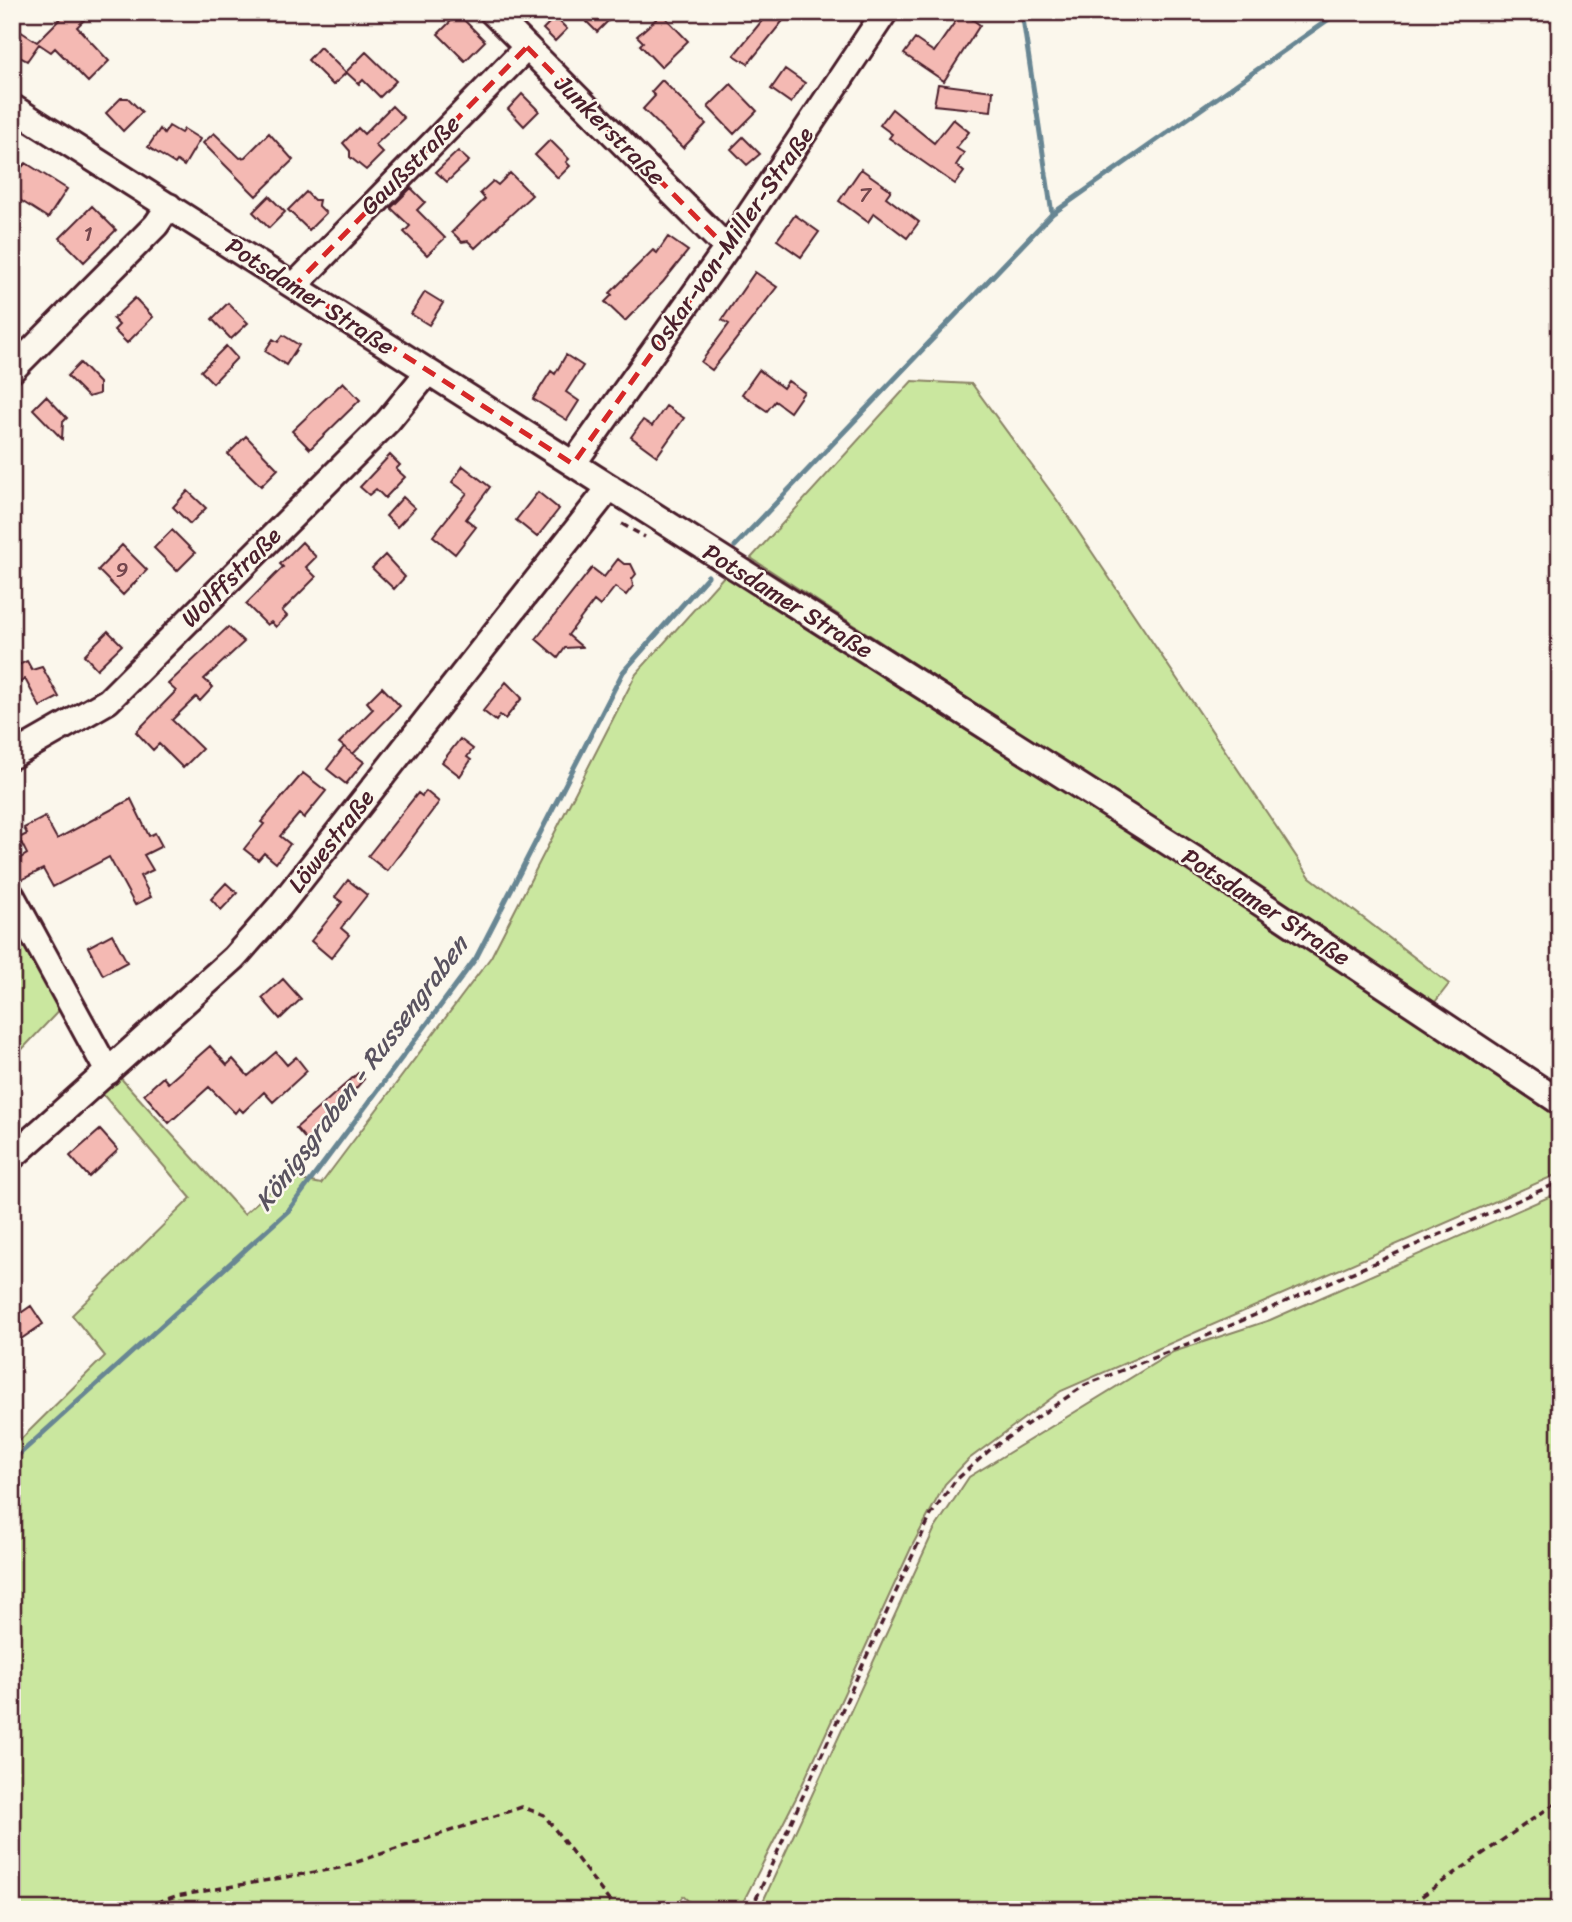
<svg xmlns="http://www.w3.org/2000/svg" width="1572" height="1922" font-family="Sriracha,sans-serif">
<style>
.green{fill:#cae79f;stroke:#8a8365;stroke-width:2}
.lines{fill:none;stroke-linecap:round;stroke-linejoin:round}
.stream{stroke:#678693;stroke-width:5}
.building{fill:#f4b9b3;stroke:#4a1f2b;stroke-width:2}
.minor-casing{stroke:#4a1f2b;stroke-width:30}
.path{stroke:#4a1f2b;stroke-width:3.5;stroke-dasharray:7 5;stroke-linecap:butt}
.minor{stroke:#fbf7ec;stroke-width:24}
.marked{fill:none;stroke:#d62828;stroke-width:5;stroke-dasharray:14 9;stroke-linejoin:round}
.labels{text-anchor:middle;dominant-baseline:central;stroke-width:5;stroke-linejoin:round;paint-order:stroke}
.number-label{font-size:21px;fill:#74464d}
.street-label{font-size:24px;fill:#4a1f2b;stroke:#fbf7ec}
.water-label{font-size:26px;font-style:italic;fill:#59525f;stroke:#fbf7ec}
</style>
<rect width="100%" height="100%" fill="#fbf7ec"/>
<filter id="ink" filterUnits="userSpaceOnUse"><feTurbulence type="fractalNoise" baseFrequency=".0143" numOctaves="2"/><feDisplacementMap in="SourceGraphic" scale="14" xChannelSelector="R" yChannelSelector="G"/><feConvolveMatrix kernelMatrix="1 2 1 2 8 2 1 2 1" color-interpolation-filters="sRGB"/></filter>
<g filter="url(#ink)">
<path class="green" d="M912 381 972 384 1057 500 1310 877 1449 984 1435 1002 751 558Z
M725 575 1262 915 1560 1119V1173L1061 1391 969 1459 945 1484 912 1546 797 1796 739 1910H698L683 1896 671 1910H12V1448L105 1356 72 1315 191 1198 100 1091 117 1074 244 1214 286 1177 321 1184 491 957 636 674Z
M12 901 67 1002 12 1060Z
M1560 1192V1910H759L934 1530 969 1477 1173 1352 1270 1320Z"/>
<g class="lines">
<path class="stream" d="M1022 12 1052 214
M735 546 1052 214 1339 12
M12 1461 288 1211 476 958 623 672 708 576"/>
</g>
<path class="building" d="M67 12H92L77 27 109 61 88 82 55 48 51 52 39 44 27 61 12 53V26L37 42Z
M577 12H617L597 32Z
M769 12H790L748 64 734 55Z
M962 12 980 25 944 81 904 54 915 39 934 52Z
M458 14 485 41 465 61 438 34Z
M662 14 688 41 661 67 640 45 643 42 637 36Z
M555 17 567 29 555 41 543 29Z
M320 47 346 73 333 85 308 60Z
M366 52 396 81 380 97 363 80 359 84 346 72Z
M785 69 805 83 791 103 771 89Z
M662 80 706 124 683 148 643 109 655 96 651 92Z
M731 84 757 111 734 134 708 107Z
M938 84 993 91 991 111 934 105Z
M522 94 539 111 524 126 508 109Z
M121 98H128L142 112 123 131 106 113Z
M392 106 404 118 375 145 383 153 366 170 350 157V151L343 143 358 128 364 134Z
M892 109 934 143 953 119 969 132 956 148 964 153 956 165 964 172 955 184 889 138 892 134 880 125Z
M169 126 181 133 184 129 200 139 184 166 177 161 175 164 148 147 160 129 164 134Z
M214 133 240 158 245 157 269 133 293 160 256 196 203 143Z
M743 137 760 154 747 165 731 149Z
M550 140 569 159 566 162 570 166 558 178 535 155Z
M458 151 469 161 447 182 436 172Z
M26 163 67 189 48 218 12 195V177Z
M861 169 891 190 886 197 919 222 907 238 874 213 868 222 839 201Z
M510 173 532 195 475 248 468 241 462 242 452 232 485 199 480 193 493 181 498 185Z
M411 188 425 202 417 210 445 238 427 255 404 232 410 226 391 208Z
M306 192 314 200H319L318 205 326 213 309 230 288 210Z
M269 196 285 212 269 228 253 212Z
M92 206 116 230 84 262 60 238Z
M795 215 819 232 801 257 777 240Z
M668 237 688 251 663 282 625 321 605 302 612 295 610 293 653 250 657 253Z
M755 272 777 287 712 370 701 362 729 324 722 320Z
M425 292 443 303 429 325 411 314Z
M135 298 153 317 127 343 114 330 119 325 113 319Z
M228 303 248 323 231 339 212 319Z
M283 335 299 345 286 365 265 351 273 339 278 342Z
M226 346 237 358 213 383 201 371Z
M566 355 583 366 566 392 579 401 567 420 533 399 551 371 555 374Z
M80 363 99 383V394L88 397 67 376Z
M759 370 783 388 788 381 804 392 790 412 775 401 767 411 742 394Z
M343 382 360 400 310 449 292 431Z
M46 396 67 418 63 422 62 439 33 409Z
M666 406 684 418 657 456 631 437 643 420 652 426Z
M246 436 278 469 261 486 228 454Z
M390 455 400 465 396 469 405 477 385 498 376 489 369 495 360 487Z
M463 466 490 487 466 519 476 527 455 554 433 536 467 493 452 482Z
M188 491 206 508 190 524 173 507Z
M538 492 559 509 537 537 516 520Z
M403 497 415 508 397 527 386 516Z
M172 530 195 553 177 571 154 548Z
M302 542 316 557 306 567 316 577 282 611 287 616 276 627 271 622 267 625 246 604 283 567 280 564Z
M122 545 147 570 123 595 98 570Z
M385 555 405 577 394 589 372 568Z
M618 559 624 564H631L636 574 632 579 633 586 626 595 615 587 600 606 594 601 568 635 582 647 565 648 558 658 536 639 592 568 604 577Z
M228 627 244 642 204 679 213 687 200 701 196 697 172 720 202 749 183 768 159 744 153 750 136 732 176 691 168 684Z
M108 631 122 645 97 669 84 655Z
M27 661 32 670 42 667 59 697 40 707 25 679 19 683 12 668Z
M506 682 522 698 505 719 500 715 496 721 483 711Z
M382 687 400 706 353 754 339 743 373 709 367 702Z
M460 739 473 749 467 757 471 760 460 776 442 762Z
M344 747 364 762 346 784 327 769Z
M303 773 326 791 304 818 299 814 280 836 290 844 276 863 264 853 258 860 244 849 264 824 261 822Z
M426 791 439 802 387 871 368 856 418 793 422 796Z
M131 799 149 836 155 833 162 846 144 855 153 870 140 876 151 897 135 905 109 857 53 887 43 869 19 881 12 863 27 854 19 838 27 834 24 828 45 817 57 839Z
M348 880 367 895 341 928 349 935 331 958 311 941 342 902 335 897Z
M226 883 237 893 221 910 211 899Z
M112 934 127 962 103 975 88 947Z
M283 979 301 999 280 1019 262 998Z
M210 1046 227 1065 233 1059 248 1076 276 1052 287 1065 296 1057 307 1071 273 1102 264 1092 243 1112 239 1108 235 1113 209 1087 169 1123 144 1094 163 1077 168 1083Z
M358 1073 364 1079 309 1143 296 1128Z
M100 1130 118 1150 89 1177 70 1156Z
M31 1306 43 1324 12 1345V1319Z"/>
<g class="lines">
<g class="minor-casing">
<path id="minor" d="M492 12 727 248
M12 107 1196 860 1560 1102
M295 285 527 47
M12 370 156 225 169 206
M573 464 727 248 885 12
M12 756 108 701 388 421 428 372
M12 896 108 1072
M12 1157 234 958 280 906 610 487"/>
</g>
<path class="path" d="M622 524 645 537
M134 1910 176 1896 339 1868 522 1807 544 1815 616 1910
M751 1910 931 1515 955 1481 992 1448 1085 1385 1195 1341 1560 1182
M1402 1910 1560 1800"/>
<use href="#minor" class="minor"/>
</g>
</g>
<path class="marked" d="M527 47 727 248 573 464 295 285Z"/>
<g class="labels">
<g class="number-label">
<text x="865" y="195">7</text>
<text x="88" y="234">1</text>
<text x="122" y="570">9</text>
</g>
<g class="street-label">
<text transform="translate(610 130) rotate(45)">Junkerstraße</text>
<text transform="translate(410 165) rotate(-45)">Gaußstraße</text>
<text transform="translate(731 239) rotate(-55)">Oskar-von-Miller-Straße</text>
<text transform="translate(310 296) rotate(33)">Potsdamer Straße</text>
<text transform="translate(231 577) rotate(-45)">Wolffstraße</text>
<text transform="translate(788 601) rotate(32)">Potsdamer Straße</text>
<text transform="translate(331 841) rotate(-52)">Löwestraße</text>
<text transform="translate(1266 907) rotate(33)">Potsdamer Straße</text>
</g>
<g class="water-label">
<text transform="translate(361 1073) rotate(-53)">Königsgraben - Russengraben</text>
</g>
</g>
<rect width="1572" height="1922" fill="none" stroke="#fbf7ec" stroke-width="42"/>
<rect x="21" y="21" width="1530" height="1880" fill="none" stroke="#4a1f2b" stroke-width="2.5" filter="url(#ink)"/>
</svg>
